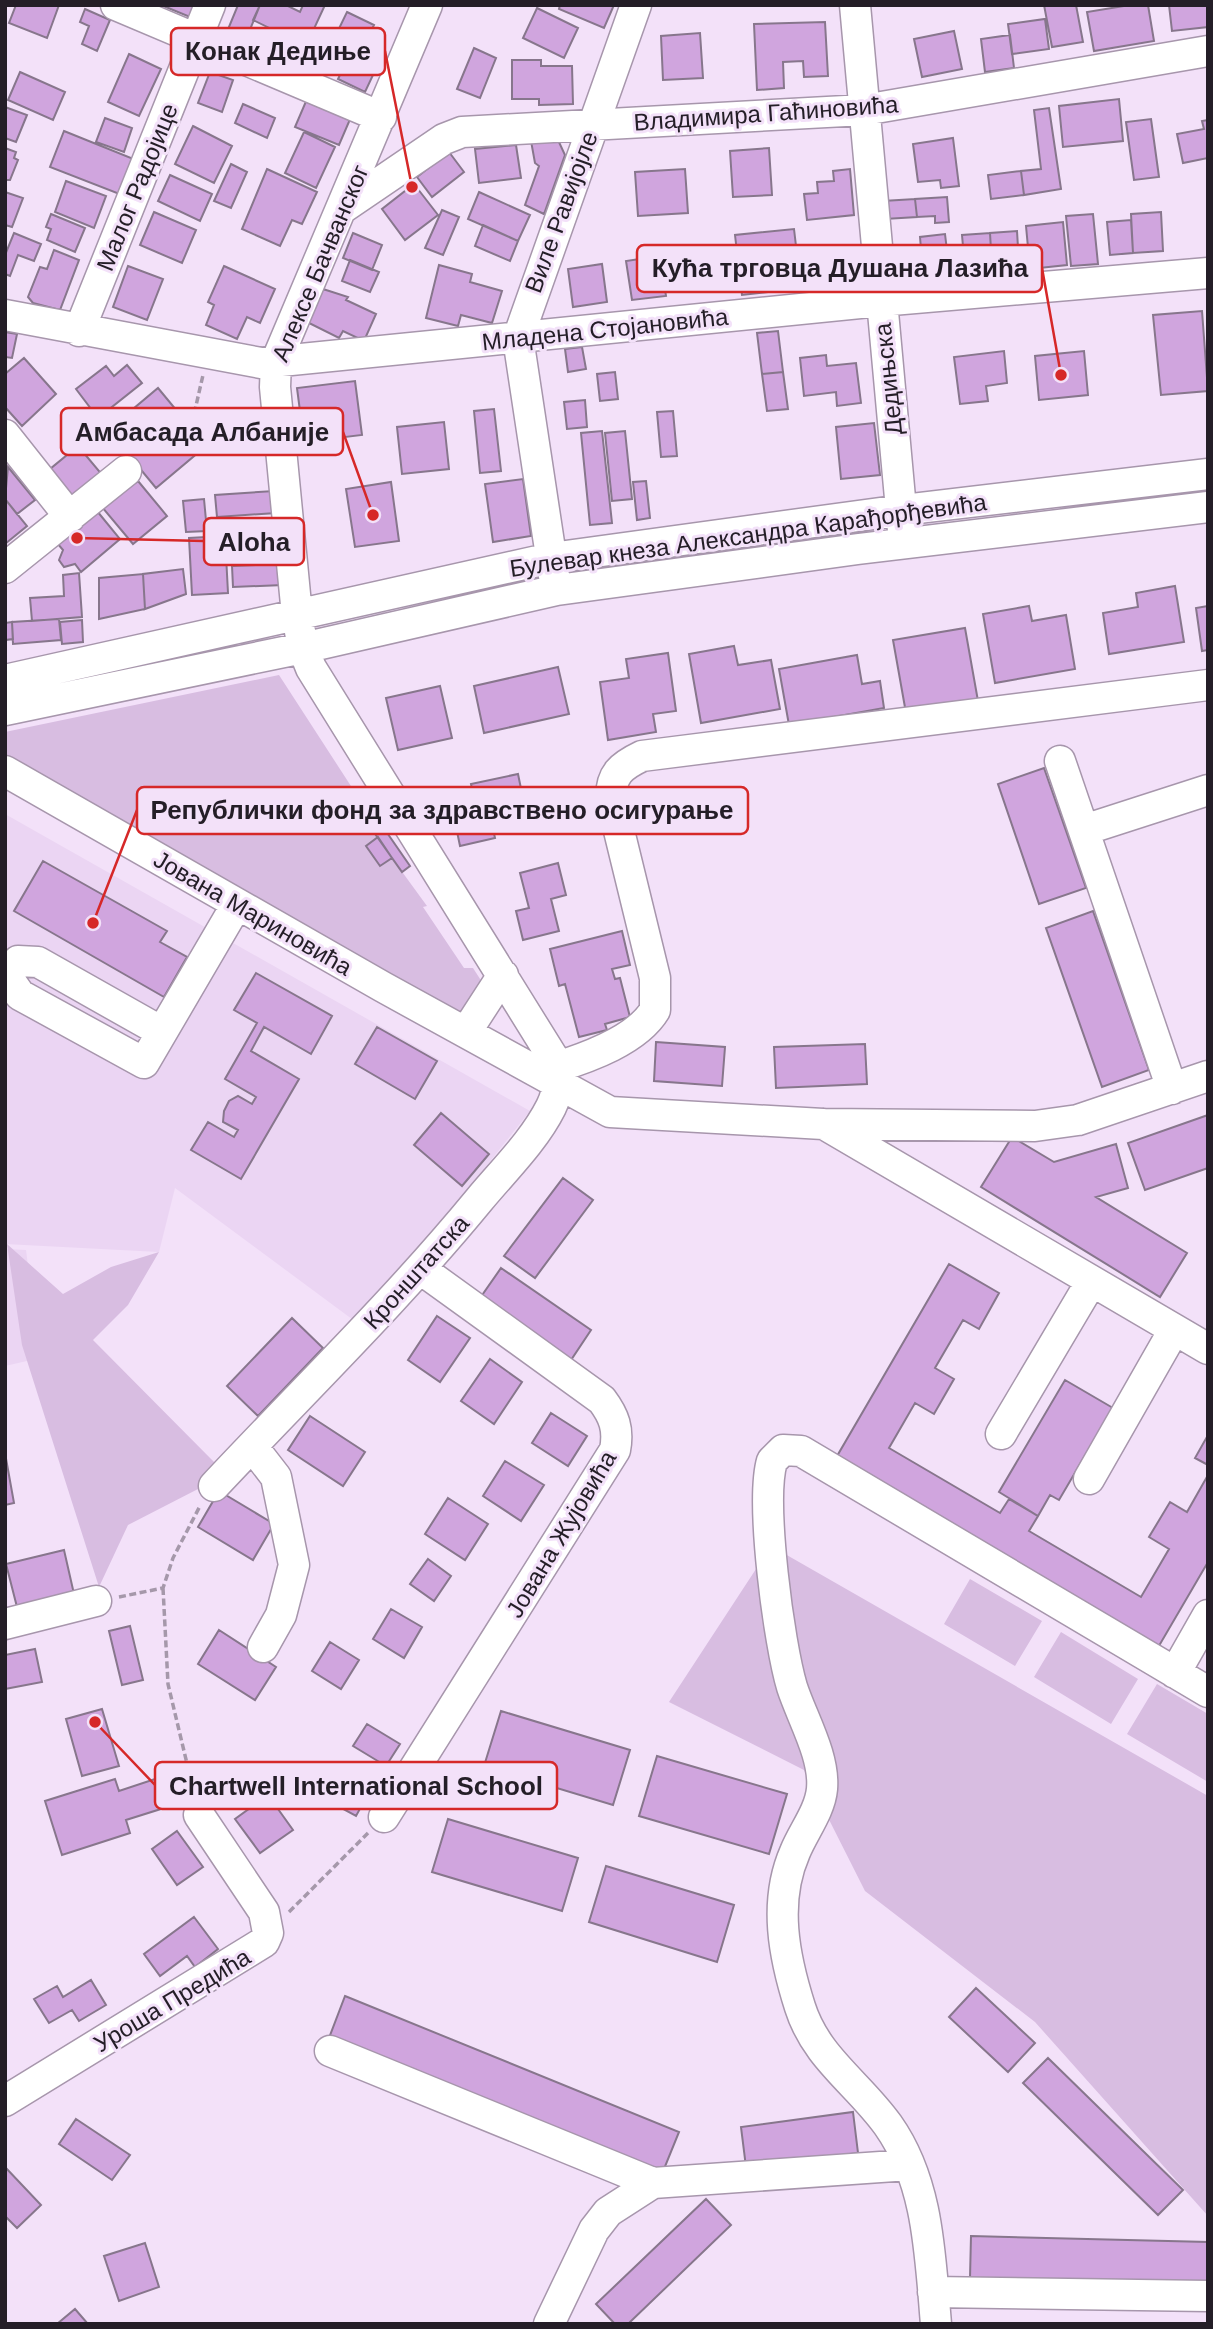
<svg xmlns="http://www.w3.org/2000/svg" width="1213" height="2329" font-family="Helvetica,sans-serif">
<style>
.built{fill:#ebd5f3}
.green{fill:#d8bde1}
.building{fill:#d0a5de;stroke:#87768c;stroke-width:2}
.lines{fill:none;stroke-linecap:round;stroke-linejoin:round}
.minor-casing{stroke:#a796ac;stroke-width:33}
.path{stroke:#a598aa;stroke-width:3.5;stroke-dasharray:7 3.5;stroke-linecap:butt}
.minor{stroke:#fff;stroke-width:30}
.labels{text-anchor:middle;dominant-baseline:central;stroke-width:6;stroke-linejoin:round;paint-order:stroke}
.street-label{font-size:24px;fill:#241e27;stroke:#f3e1f9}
.leader{fill:none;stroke:#d62828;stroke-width:2.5}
.callout-dot{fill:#d62828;stroke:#f3e1f9;stroke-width:2.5}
.callout{fill:#f3e1f9;stroke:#d62828;stroke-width:2.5}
.callout-label{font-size:26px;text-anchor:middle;font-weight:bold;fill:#241e27}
</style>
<rect width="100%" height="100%" fill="#f3e1f9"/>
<path class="built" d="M5 814 530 1111 360 1325 175 1188 159 1252 5 1244Z
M5 1249 26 1250 40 1358 5 1366Z"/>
<path class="green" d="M279 675 360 800 378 837 366 846 380 866 392 858 427 906 423 907 464 968H473L482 982 461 1021 5 756V732Z
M7 1244 63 1294 111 1267 159 1252 128 1305 93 1340 216 1464 198 1489 128 1525 99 1587 22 1345Z
M771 1546 1208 1796V2216L1035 2022 865 1891 804 1770 669 1702Z
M970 1579 1042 1621 1015 1666 944 1624Z
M1061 1632 1138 1679 1111 1724 1034 1677Z
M1157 1684 1208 1714V1782L1127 1734Z"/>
<path class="building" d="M16 5H59L47 38 9 23Z
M161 5H195L190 17Z
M238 5H260L249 32 272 42 266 58 224 39Z
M260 5H286L300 12 303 5H325L306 46 253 20Z
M560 5H614L604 28 559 9Z
M1044 5H1076L1083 42 1052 47Z
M1130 5H1148L1154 41 1094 51 1087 12Z
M1169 5H1208V27L1172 31Z
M537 8 578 28 564 58 523 38Z
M85 9 110 20 97 51 82 44 89 26 80 22Z
M347 12 374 25 363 47 382 56 365 92 338 79 350 54 331 45Z
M1045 19 1049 49 1012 54 1008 24Z
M825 22 828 76 804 77 803 61 783 62 784 88 757 90 754 24Z
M954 31 962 69 922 77 914 39Z
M700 33 703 78 663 80 661 36Z
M1010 35 1014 68 985 72 981 39Z
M474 48 496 58 480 98 457 89Z
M129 54 161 69 139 116 108 102Z
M512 60H541V66H572L573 104 539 105V99H512Z
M20 72 65 92 53 120 8 100Z
M210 72 233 80 222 112 198 103Z
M307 99 351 117 339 145 295 127Z
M1119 99 1123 141 1063 147 1059 106Z
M243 104 275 118 267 138 235 123Z
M5 107 27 115 16 142 5 138Z
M1049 108 1061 189 1024 195 1021 171 1041 169 1034 110Z
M105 118 132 128 124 152 96 142Z
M1151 119 1159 177 1134 180 1126 122Z
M1208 120V158L1183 163 1177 134 1204 129 1202 121Z
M193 126 232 146 214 183 175 164Z
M64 131 136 160 122 195 50 167Z
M304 132 335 147 316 188 285 173Z
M953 138 959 186 941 188 940 180 918 182 913 144Z
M558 140 565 155 544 214 525 205 539 166 535 163 531 141Z
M516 145 521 178 479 183 475 149Z
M5 148 16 152 14 158 18 160 10 180H5Z
M769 148 772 195 733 197 730 151Z
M449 152 464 172 432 197 417 177Z
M231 164 247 172 231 208 214 201Z
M267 169 317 192 302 224 292 220 280 246 242 229Z
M685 169 688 213 638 216 635 172Z
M850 169 854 215 807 220 804 194 818 193 817 182 834 181 833 171Z
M1021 171 1024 195 991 199 988 175Z
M170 175 212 194 200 221 158 201Z
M66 181 106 196 94 228 55 212Z
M414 184 438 215 405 240 382 209Z
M5 192 23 198 12 227 5 225Z
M479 192 530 215 518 241 468 219Z
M947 197 949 222 935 223V216L917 217 915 199Z
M915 199 917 217 885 219 883 201Z
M442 210 459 217 443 255 425 248Z
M154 212 196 230 182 263 140 245Z
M1161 212 1163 251 1133 253 1131 214Z
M51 214 85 228 75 252 47 240 51 229 46 227Z
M1093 214 1098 264 1071 266 1066 216Z
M1131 220 1133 253 1110 255 1107 222Z
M1063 222 1067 265 1030 269 1026 226Z
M483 225 518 241 510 261 475 246Z
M794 229 801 288 742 295 735 235Z
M1017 231 1019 264 992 267 990 233Z
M14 233 41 244 34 261 18 255 10 276 5 274V255Z
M353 233 382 245 372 270 343 258Z
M990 233 992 267 965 269 962 235Z
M945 234 948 259 922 261 920 237Z
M54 250 79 260 60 310 33 303 28 297 40 267 47 269Z
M660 256 666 296 632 300 626 261Z
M350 260 379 272 370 292 342 281Z
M602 264 607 302 573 307 568 269Z
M439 265 472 274 470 282 502 291 492 323 461 315 458 326 426 318Z
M128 266 163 279 147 320 113 307Z
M224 266 275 289 260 323 247 317 237 339 206 325 214 305 208 302Z
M323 289 348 297 346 300 376 314 364 341 343 331 339 338 307 322Z
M1202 311 1208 391 1161 395 1153 315Z
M778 331 783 372 762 374 757 333Z
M5 332 17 334 12 358 5 357Z
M582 347 586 369 568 372 565 349Z
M1004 351 1007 383 986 386 988 401 960 404 954 357Z
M1084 351 1088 395 1039 400 1035 356Z
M826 355 827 366 856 363 861 403 837 406 836 392 804 396 800 358Z
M24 358 56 394 22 426 5 407V374Z
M127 365 142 383 98 418 76 389 106 366 114 376Z
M615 372 618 399 600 401 597 374Z
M783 372 788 409 767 411 762 374Z
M355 381 362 435 304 442 297 388Z
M158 388 206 446 156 488 108 430Z
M585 400 587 427 567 429 564 402Z
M494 409 501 471 480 473 474 411Z
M673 411 677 456 661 457 657 412Z
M444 422 449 469 402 474 397 427Z
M874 423 880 475 841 479 836 427Z
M602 431 612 523 590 525 581 433Z
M625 431 632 499 612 501 605 433Z
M78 446 104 477 70 505 44 474Z
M8 467 35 500 17 514 5 499Z
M523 479 531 536 493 542 485 484Z
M138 481 167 516 133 544 102 507Z
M646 481 650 518 637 520 633 482Z
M391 482 399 541 355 547 346 489Z
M274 491 276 513 217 517 215 495Z
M5 499 27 526 5 544Z
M204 499 207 531 186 532 183 501Z
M97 511 120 539 81 572 75 564 64 567 59 560 63 550 57 543Z
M225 536 228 593 192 595 189 538Z
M282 564 283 585 233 587 232 566Z
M183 569 186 594 145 609 143 574Z
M79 573 82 617 32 621 30 598 64 596 63 575Z
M143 574 145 609 99 619V578Z
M1175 586 1184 642 1109 654 1103 613 1138 607 1136 593Z
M1029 606 1032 621 1066 615 1075 669 995 683 983 614Z
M1208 606V650L1202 651 1196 608Z
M59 619 61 640 13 644 12 622Z
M82 620 83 642 62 644 60 622Z
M12 622 13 639 5 640V623Z
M965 628 978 701 906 713 893 640Z
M734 646 738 665 771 660 780 709 701 723 689 654Z
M668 653 676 711 653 714 656 732 608 740 600 682 629 678 626 659Z
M857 655 862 684 880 681 884 708 789 725 779 669Z
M558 667 569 714 484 733 474 686Z
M440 686 452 738 398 750 386 698Z
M1044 768 1086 888 1039 904 998 784Z
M518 774 525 808 490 816 495 838 460 846 453 812 476 807 471 784Z
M363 798 410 866 402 872 354 804Z
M378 837 392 858 380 866 366 846Z
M43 861 167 931 160 942 187 957 164 997 14 911Z
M558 863 566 895 551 899 559 931 523 940 516 911 529 908 520 873Z
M1093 911 1149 1070 1102 1087 1046 928Z
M622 931 630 965 612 969 615 979 620 978 630 1017 605 1024 607 1030 579 1037 565 984 559 986 550 949Z
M256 973 332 1016 311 1054 264 1027 251 1051 299 1079 241 1179 191 1150 208 1122 234 1137 238 1130 223 1122 224 1111 229 1101 238 1096 252 1104 256 1097 225 1079 257 1023 234 1010Z
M377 1027 437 1061 415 1099 355 1064Z
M656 1042 725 1047 722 1086 654 1081Z
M865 1044 867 1084 776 1088 774 1047Z
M441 1113 489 1154 462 1186 414 1145Z
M1208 1115V1168L1145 1190 1128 1143Z
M1012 1137 1054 1162 1116 1144 1128 1188 1096 1197 1187 1253 1160 1297 981 1187Z
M563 1178 593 1200 535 1278 504 1256Z
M949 1264 999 1293 979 1329 963 1320 935 1368 954 1379 934 1414 915 1403 889 1448 1000 1513 1009 1499 1038 1516 1029 1531 1141 1597 1169 1549 1149 1537 1170 1502 1187 1512 1208 1475V1562L1156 1651 833 1463Z
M501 1268 591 1330 569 1363 478 1301Z
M437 1316 470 1338 440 1382 408 1360Z
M292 1318 323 1348 258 1416 227 1386Z
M490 1359 522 1382 494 1424 461 1401Z
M1065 1380 1113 1408 1059 1500 1050 1495 1038 1516 999 1492Z
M551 1413 587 1436 568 1466 532 1443Z
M310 1416 365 1452 343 1486 288 1450Z
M1208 1435V1465L1195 1458Z
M5 1453 14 1503 5 1505Z
M505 1461 544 1485 521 1521 483 1496Z
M219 1491 274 1524 253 1560 198 1527Z
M448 1498 488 1524 465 1560 425 1534Z
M64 1550 74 1594 17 1607 6 1564Z
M428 1559 451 1576 434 1601 410 1584Z
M391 1609 422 1627 404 1658 373 1639Z
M130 1626 143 1680 122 1685 109 1631Z
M219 1630 276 1667 255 1700 198 1664Z
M330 1642 359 1660 341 1689 312 1671Z
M35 1649 42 1682 5 1689V1655Z
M102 1709 119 1766 82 1776 66 1719Z
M501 1711 630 1750 613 1805 484 1766Z
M367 1724 400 1744 386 1766 353 1746Z
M657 1756 787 1794 769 1854 639 1816Z
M339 1768 372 1787 356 1816 323 1798Z
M115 1779 119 1791 155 1779 164 1808 126 1820 130 1833 62 1855 45 1801Z
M268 1795 293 1830 260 1853 235 1819Z
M448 1819 578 1858 562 1911 432 1872Z
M177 1831 203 1867 177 1885 152 1849Z
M606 1866 734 1905 717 1962 589 1922Z
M194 1917 218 1949 195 1967 187 1956 160 1976 144 1954Z
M91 1980 106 2005 79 2021 72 2010 49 2023 34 1999 57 1986 63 1997Z
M976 1988 1035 2043 1008 2072 949 2017Z
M345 1996 679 2132 662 2174 329 2038Z
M1048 2058 1183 2190 1158 2215 1023 2083Z
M853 2112 858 2153 746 2167 741 2127Z
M76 2119 130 2155 112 2180 59 2144Z
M5 2167 41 2205 17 2228 5 2216Z
M706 2199 731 2225 628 2324H615L596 2304Z
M971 2236 1208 2242V2284L970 2278Z
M145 2243 159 2287 119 2301 104 2256Z
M75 2309 88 2324H57Z"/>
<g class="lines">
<g class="minor-casing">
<path id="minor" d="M116 5 381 117
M855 5 903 531
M344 207 444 139 462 132 864 110 1208 51
M5 315 261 363 880 301 1208 273
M79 331 210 5
M5 435 70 517
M5 568 126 471
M554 576 518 338 636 5
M5 680 551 558 902 510 1208 474
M5 710 303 648 557 590 858 549 1208 507
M1060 761 1172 1089
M5 771 383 987 610 1112 823 1124 1035 1126 1078 1120 1208 1076
M1084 830 1208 790
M162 1032 38 962 18 961 11 968 8 978 20 995 144 1063 237 904
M466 1032 503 975
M557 1067C589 1057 637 1040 655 1010V978L611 798C611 774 621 766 642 756L1208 685
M824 1124 1208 1349
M1001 1434 1091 1282
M252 1446 276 1477 294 1565 281 1615 263 1647
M1089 1479 1174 1330
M214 1486C303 1391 396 1301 479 1200 503 1171 534 1141 551 1107 559 1091 560 1073 552 1056L311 668 303 648 297 615 275 387 276 362 427 5
M5 1624 96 1601
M1175 1673 1208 1615
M384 1817 615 1450C619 1429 614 1416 602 1400L422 1270
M330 2051 653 2183 909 2165
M5 2101 264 1942 268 1933 264 1912 199 1815
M933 2292 1208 2296
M549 2324 594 2230 608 2212 653 2183
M936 2324C930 2256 929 2183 888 2125 858 2083 816 2058 800 2007 784 1957 773 1902 795 1852 803 1832 820 1811 822 1789 825 1756 802 1718 792 1687 779 1644 760 1502 772 1461L783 1450 801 1451 1208 1692"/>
</g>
<path class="path" d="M185 420 195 410 203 375
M163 1588 168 1684 194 1793
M119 1597 163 1588 173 1558 200 1506
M289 1912 368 1833"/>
<use href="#minor" class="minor"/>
</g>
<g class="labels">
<g class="street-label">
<text transform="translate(766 113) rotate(-4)">Владимира Гаћиновића</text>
<text transform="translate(137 187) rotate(-68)">Малог Радојице</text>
<text transform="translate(561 212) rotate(-70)">Виле Равијојле</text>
<text transform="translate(320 263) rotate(-67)">Алексе Бачванског</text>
<text transform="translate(605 329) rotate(-6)">Младена Стојановића</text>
<text transform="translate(888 379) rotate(-96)">Дедињска</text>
<text transform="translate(748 535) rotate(-8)">Булевар кнеза Александра Карађорђевића</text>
<text transform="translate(253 913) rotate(30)">Јована Мариновића</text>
<text transform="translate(416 1272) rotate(-48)">Кронштатска</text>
<text transform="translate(561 1534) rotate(-59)">Јована Жујовића</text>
<text transform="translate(172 2000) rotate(-31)">Уроша Предића</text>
</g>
</g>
<path class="leader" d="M412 187L385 51M1061 375L1042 268M373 515L343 432M77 538L204 541M93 923L137 810M95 1722L155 1785"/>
<g class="callout-dot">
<circle cx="412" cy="187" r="7"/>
<circle cx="1061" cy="375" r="7"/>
<circle cx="373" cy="515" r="7"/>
<circle cx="77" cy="538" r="7"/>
<circle cx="93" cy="923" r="7"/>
<circle cx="95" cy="1722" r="7"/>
</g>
<g class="callout">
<rect x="171" y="28" width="214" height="47" rx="7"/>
<rect x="637" y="245" width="405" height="47" rx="7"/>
<rect x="61" y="408" width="282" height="47" rx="7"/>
<rect x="204" y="518" width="100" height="47" rx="7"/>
<rect x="137" y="787" width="611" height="47" rx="7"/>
<rect x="155" y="1762" width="402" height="47" rx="7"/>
</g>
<g class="callout-label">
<text x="278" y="60">Конак Дедиње</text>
<text x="840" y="277">Кућа трговца Душана Лазића</text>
<text x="202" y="441">Амбасада Албаније</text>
<text x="254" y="551">Aloha</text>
<text x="442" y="819">Републички фонд за здравствено осигурање</text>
<text x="356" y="1795">Chartwell International School</text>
</g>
<rect width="1213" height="2329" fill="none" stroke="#241e27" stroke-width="14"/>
</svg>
